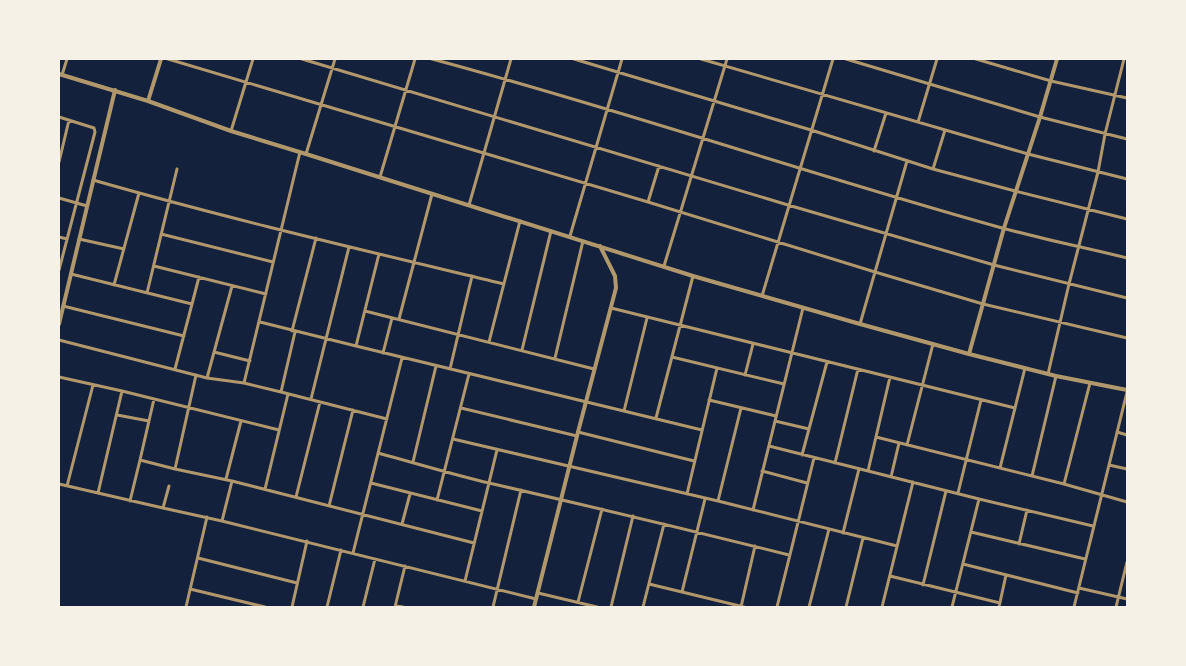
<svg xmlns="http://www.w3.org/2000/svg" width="1186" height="666" font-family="'Roboto Serif',serif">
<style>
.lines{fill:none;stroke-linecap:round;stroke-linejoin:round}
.minor{stroke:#b1986c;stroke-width:3}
.tertiary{stroke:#b1986c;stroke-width:4}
</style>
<rect width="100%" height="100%" fill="#14213d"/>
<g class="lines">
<path class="minor" d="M168 59 648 202 875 272 983 304 1127 338
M302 59 788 205 994 265 1127 298
M432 59C623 110 811 175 1002 228 1043 239 1086 248 1127 258
M574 59 811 130 933 169 1015 191 1127 219
M701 59 1028 154 1127 179
M846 59 1040 117 1127 139
M976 59 1051 81 1127 98
M62 75 67 59
M59 117 94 128 95 132 59 270
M918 122 937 59
M231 131 253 59
M874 151 886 113
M306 154 335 59
M59 162 69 120
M933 169 945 130
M380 177 415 59
M93 180C229 219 367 251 504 284
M59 198 87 206
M648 202 659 166
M469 205 511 59
M161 234 273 262
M570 236 622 59
M59 237 67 239
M79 239 124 249
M154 266 266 294
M664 266 727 59
M71 274 192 304 199 277
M114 285 139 193
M147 293 177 169
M762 296 833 59
M63 306 184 336
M611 308 1015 408
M365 311 594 369
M399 319 432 194
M260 322 356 346 702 430
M860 324 907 161
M292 331 316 238
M59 340 207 378 244 383 281 392 387 419
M489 342 520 221
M356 346 379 254
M522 350 551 231
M214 352 250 361
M383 353 392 318
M672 357 784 384
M555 358 583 241
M175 369 192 304
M450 369 472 276
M1048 374 1069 284 1098 172 1105 134 1124 59
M745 375 753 344
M59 377 122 391 279 430
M207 378 232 286
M244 383 300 152
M281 392 295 332
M311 399 349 247
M709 400 776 416
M461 408 577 436
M624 411 647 318
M117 415 149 421
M656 418 693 276
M775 421 809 429
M578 432 694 461
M1117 432 1127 435
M876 437 1064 484 1127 502
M453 439 718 501 897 546
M907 445 933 344
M769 446 979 499 1093 526
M378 453C415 463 451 474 489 483 589 506 689 530 789 555
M802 455 827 362
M140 460 175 469 232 481 474 543
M413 462 436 366
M835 463 858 369
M1109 465 1127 469
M1000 468 1025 368
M175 469 196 375
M762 471 807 483
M868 471 890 377
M1032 476 1056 376
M891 477 899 443
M226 479 241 421
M371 483 482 511
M59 484 163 508 222 521 536 599
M1064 484 1090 383
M67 486 93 385
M265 489 288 394
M98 493 122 391
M958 493 981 400
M687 494 717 368
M296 497 320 402
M437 500 469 374
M130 501 140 460 154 399
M718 501 741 408
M329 506 353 410
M163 508 169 486
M753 510 803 308
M222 521 232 481
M402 524 410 494
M971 532 1085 559
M843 533 859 469
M1019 544 1027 510
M353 553 402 358
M198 558 297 583
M963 564 1078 593
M890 576 1000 603
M465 581 497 450
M649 584 744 607
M923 585 946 491
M1079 588 1127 599
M190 589 265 607
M682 592 705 499
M538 593 597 607
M578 602 602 509
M396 606 403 607
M186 607 207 517
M292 607 307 541
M327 607 341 550
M363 607 375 559
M395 607 405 566
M493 607 521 490
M611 607 633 516
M643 607 664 524
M741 607 755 546
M777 607 814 458
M809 607 829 529
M846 607 863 538
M882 607 913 482
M952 607 979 499
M999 607 1006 575
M1074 607 1127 392
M1116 607 1127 562"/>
<path class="tertiary" d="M161 59 148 101 231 131 306 154 693 276 860 324 969 354 1056 376 1127 390
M59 74 148 101
M59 324 115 90
M969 354 1004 228 1040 117 1057 59
M534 607 578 432 616 288 615 276 600 246"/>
</g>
<rect width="1186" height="666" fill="none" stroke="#f6f1e7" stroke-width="120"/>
</svg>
